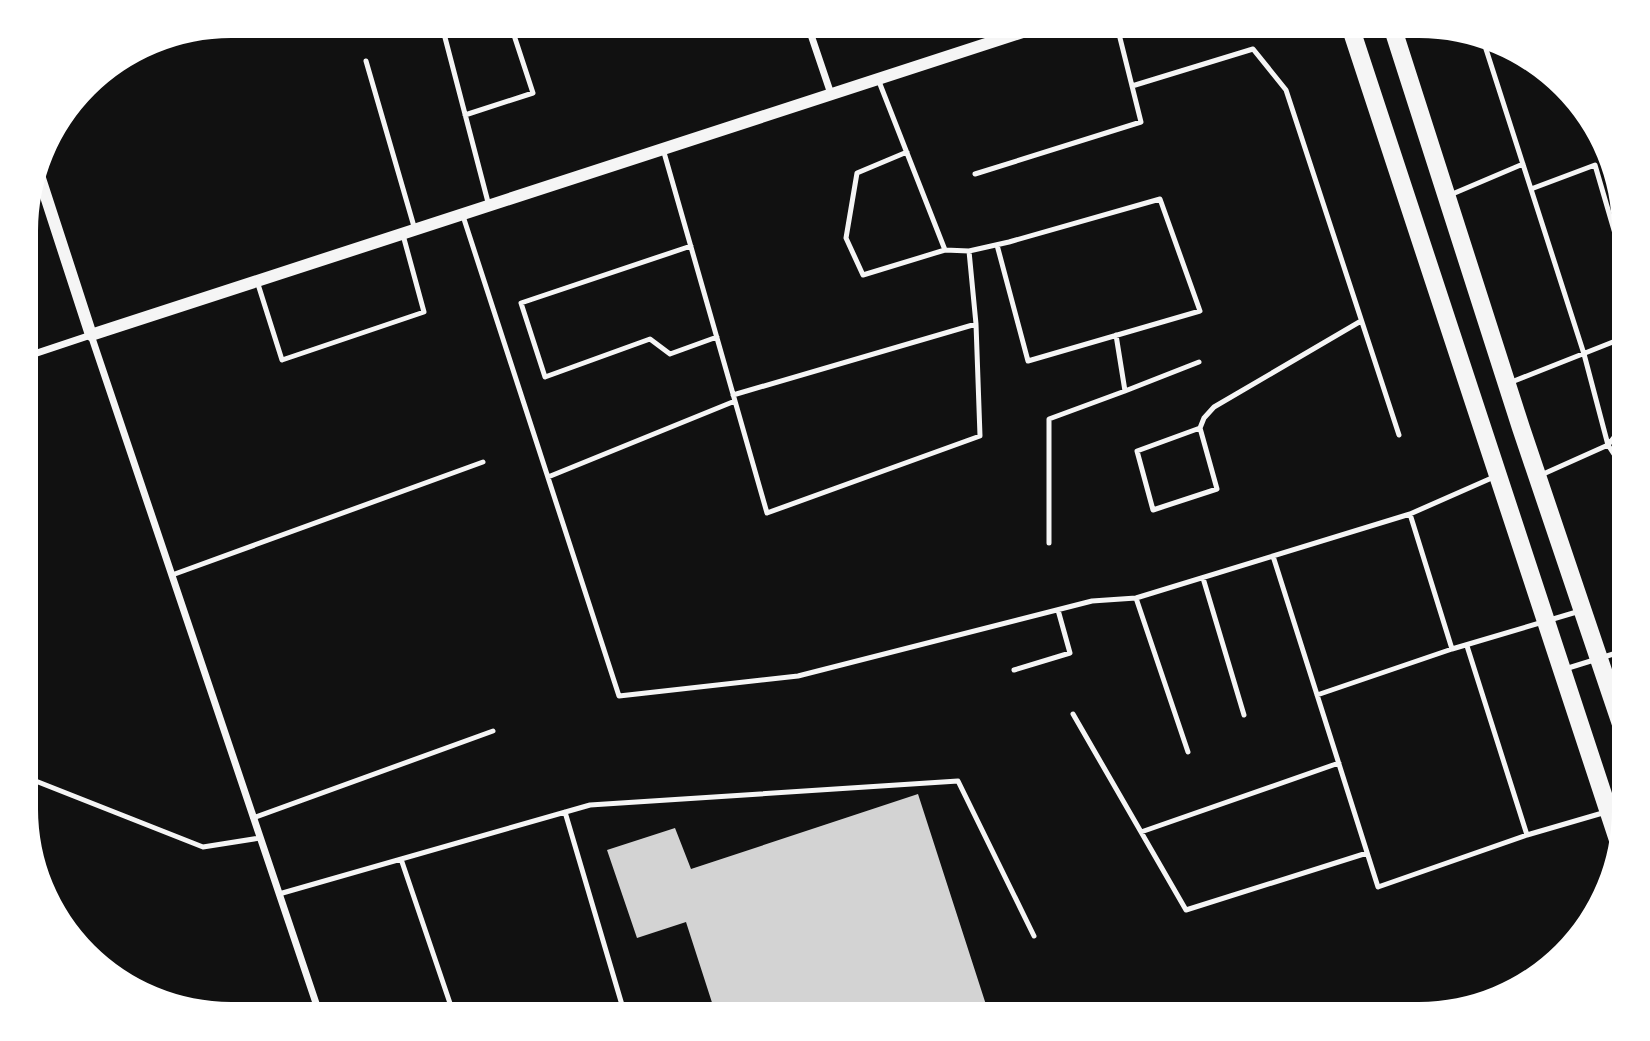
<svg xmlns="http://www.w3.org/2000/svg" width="1650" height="1041" font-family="'Source Sans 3',sans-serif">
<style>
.building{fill:#d3d3d3}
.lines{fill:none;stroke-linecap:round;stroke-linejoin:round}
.service{stroke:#f5f5f5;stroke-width:5}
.minor{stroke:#f5f5f5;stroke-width:7}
.tertiary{stroke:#f5f5f5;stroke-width:12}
.primary{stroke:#f5f5f5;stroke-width:18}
</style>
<rect width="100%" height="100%" fill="#111"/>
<path class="building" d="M918 794 989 1014 716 1015 686 922 637 938 607 850 675 828 691 869Z"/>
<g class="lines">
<path class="service" d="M442 26 489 206
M997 26 1001 39
M1485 46 1584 354 1608 445 1541 475
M366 61 415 230
M878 79 945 250 863 275 846 238 857 173 907 152
M1132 86 1253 49 1286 90 1399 435
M465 115 533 93 511 26
M663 149 767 513 980 436 976 324 733 395
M975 174 1141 122 1117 26
M1531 189 1595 165 1623 261
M1450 195 1523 164
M463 216 619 696 798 676 1092 601 1136 598 1410 514 1494 477
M691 246 521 303 545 377 650 339 670 354 717 337
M945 250 969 251 976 324
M969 251 1009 242 1160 199 1200 311 1028 361 997 245
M257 281 282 360 424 312 403 235
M1116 335 1125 391 1199 362
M1509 383 1623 338
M1623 426 1608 445 1623 468
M1200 428 1217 489 1153 510 1137 451 1200 428 1204 418 1214 407 1361 321
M548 477 735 401
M1410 514 1452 649
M1049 543V419L1125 391
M1273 556 1378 887 1527 835
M172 575 483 462
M1203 578 1244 715
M1136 598 1188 752
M1467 646 1527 835 1606 812
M1565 669 1623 651
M1014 670 1070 653 1058 610
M1317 695 1452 649 1580 611
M1073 714 1186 910 1367 853
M28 778 203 847 260 838
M565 812 625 1015
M253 818 493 731
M1141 832 1339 763
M401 859 454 1015
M279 894 590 805 958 781 1034 936"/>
<path class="minor" d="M808 26 831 94
M28 356 91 335 320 1015"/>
<path class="tertiary" d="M38 172 91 335 1041 26"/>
<path class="primary" d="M1350 26 1618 840
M1392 26 1521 428 1623 730"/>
</g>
<path d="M0 0H1650V1041H0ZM231 38H1419A193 193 0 0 1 1612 231V809A193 193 0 0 1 1419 1002H231A193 193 0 0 1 38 809V231A193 193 0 0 1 231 38Z" fill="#fff" fill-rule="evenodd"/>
</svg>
